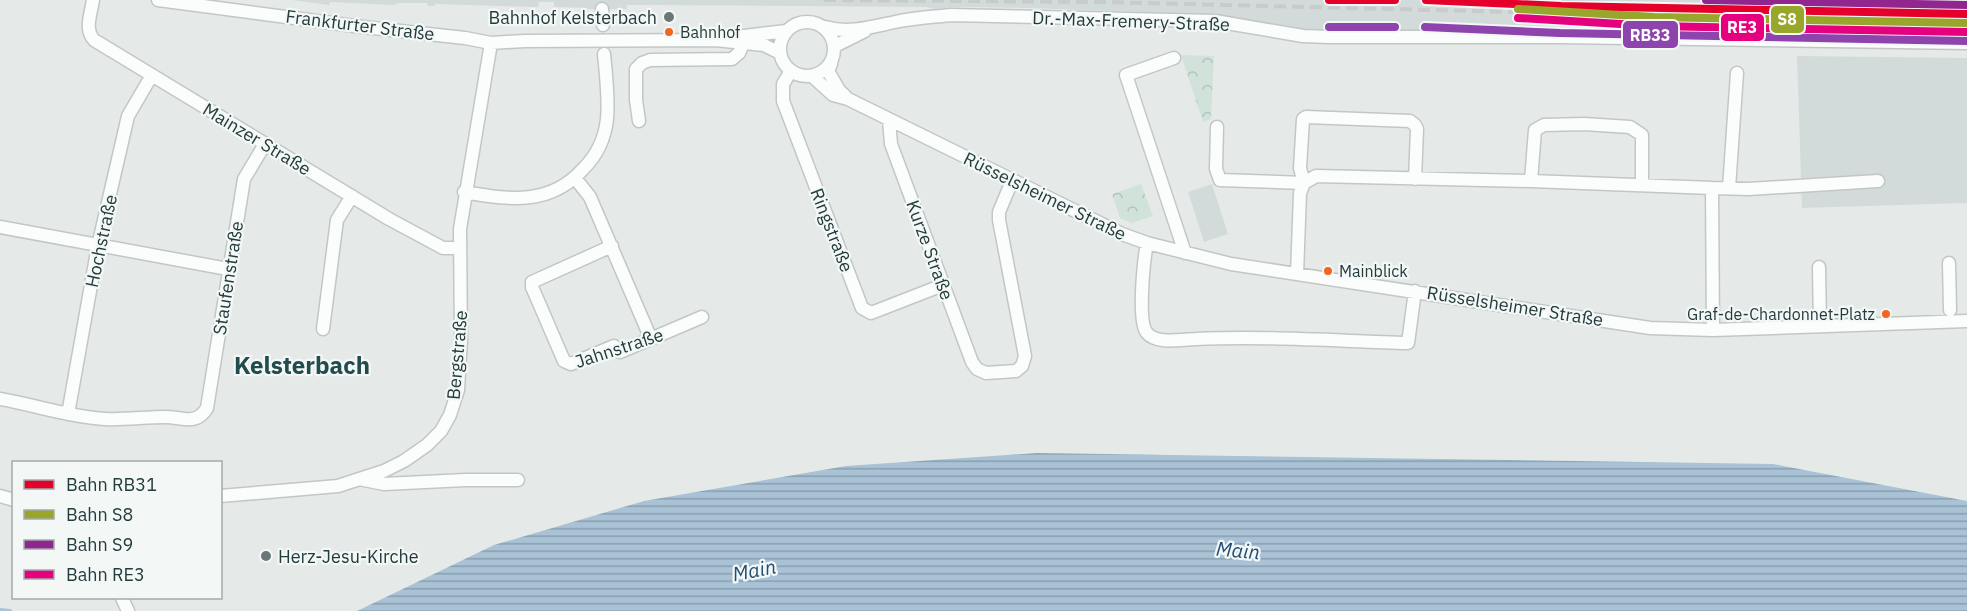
<svg xmlns="http://www.w3.org/2000/svg" width="1967" height="611" font-family="'IBM Plex Sans',sans-serif">
<style>
.built{fill:#d3dbda}
.park{fill:url(#park-crowns)}
.water{fill:url(#water-rules)}
.lines{fill:none;stroke-linecap:round;stroke-linejoin:round}
.stream{stroke:#a9c2d5;stroke-width:4}
.minor-casing{stroke:#c2c7c6;stroke-width:15}
.minor{stroke:#fbfcfc;stroke-width:12}
.rail{stroke:#c7cbcb;stroke-width:4;stroke-dasharray:12 6;stroke-linecap:butt}
.rail-1-casing{stroke:#f3f8f7;stroke-width:12}
.rail-2-casing{stroke:#f3f8f7;stroke-width:12}
.rail-3-casing{stroke:#f3f8f7;stroke-width:12}
.rail-4-casing{stroke:#f3f8f7;stroke-width:12}
.rail-5-casing{stroke:#f3f8f7;stroke-width:12}
.rail-1{stroke:#e4002b;stroke-width:8}
.rail-2{stroke:#98a62c;stroke-width:8}
.rail-3{stroke:#91268f;stroke-width:8}
.rail-4{stroke:#e5007d;stroke-width:8}
.rail-5{stroke:#8e44ad;stroke-width:8}
.poi-dot{fill:#687879;stroke:#f3f8f7;stroke-width:2}
.bus-dot{fill:#f26522;stroke:#f3f8f7;stroke-width:2}
.labels{text-anchor:middle;dominant-baseline:central;stroke-width:4.5;stroke-linejoin:round;paint-order:stroke}
.bus-label{font-size:16px;fill:#243b3c;stroke:#f3f8f7;text-anchor:start}
.poi-label{font-size:18px;fill:#243b3c;stroke:#f3f8f7;text-anchor:end}
.street-label{font-size:18px;fill:#243b3c;stroke:#f3f8f7}
.water-label{font-size:20px;font-style:italic;fill:#224e73;stroke:#f3f8f7}
.district-label{font-size:24px;font-weight:bold;fill:#214b4c;stroke:#f3f8f7}
.line-badge{stroke:#f3f8f7;stroke-width:2}
.badge-label{font-size:16px;text-anchor:middle;font-weight:bold;fill:#fff}
</style>
<defs>
<pattern id="park-crowns" width="20" height="18" patternUnits="userSpaceOnUse" patternTransform="scale(1.5)"><rect width="20" height="18" fill="#d0e2da"/><path d="M2 6a3 3 0 1 1 6 0M12 15a3 3 0 1 1 6 0" fill="none" stroke="#b2c3bc"/></pattern>
<pattern id="water-rules" width="6" height="5" patternUnits="userSpaceOnUse" patternTransform="scale(1.5)"><rect width="6" height="5" fill="#a9c2d5"/><path d="M0 2.5h6" fill="none" stroke="#899fae"/></pattern>
</defs>
<rect width="100%" height="100%" fill="#e5eae9"/>
<path class="built" d="M292 0H1967V37L1641 32H1323L1198 14 1028 8 953 7 935 9 926 7 656 5H627V9H587V8L554 7V2H539L538 7 435 4V6H428L427 3H399L394 5 330 2 329 5Z
M1797 56 1967 58V203L1802 208Z
M1212 184 1228 234 1204 242 1188 192Z"/>
<path class="park" d="M1181 55 1214 56 1211 119 1203 122Z
M1141 184 1153 216 1132 223 1120 218 1112 194Z"/>
<path class="water" d="M1037 453 1773 464 1967 501V611H357L494 545 644 501 846 466Z"/>
<g class="lines">
<path class="stream" d="M0 610 10 611"/>
<g class="minor-casing">
<path id="minor" d="M93 0C91 14 84 29 94 40L389 219 443 248H460
M158 0 354 26 465 38 491 43 524 41 715 40 764 45 780 53
M602 9 603 25
M780 49a27 27 0 1 1 54 0a27 27 0 1 1-54 0Z
M825 27C848 34 871 27 895 22 914 18 932 17 951 15L1215 21 1303 36 1329 37H1559L1967 43
M728 38 786 31
M835 46 865 31
M1174 58 1126 75 1185 253
M831 64 828 71 839 90 847 98
M791 71 783 84V101L862 308 871 313 943 285
M812 76 833 95 848 99 1122 234 1147 243 1231 264 1650 328 1713 330 1967 321
M889 120 891 144 972 362 977 369 986 373 1016 371 1022 366 1025 356 999 220V212L1012 181
M639 121 636 100V69L642 63 650 60 732 59 739 53 743 44
M1217 127 1216 169 1220 180 1304 183 1300 168 1303 119 1306 117 1410 121 1415 125 1417 129 1415 179
M575 178 590 197 651 339
M1531 181 1535 130 1544 125 1584 124 1630 127 1642 135V184
M1712 188 1749 189 1878 181
M1729 188 1737 73
M464 192C510 200 551 206 584 168 597 155 605 137 607 119 609 98 606 75 604 54
M0 227 228 269
M1147 243C1144 259 1137 322 1147 333 1157 345 1182 339 1196 339 1266 336 1337 341 1408 343L1415 291
M612 246 532 282V287L564 361 571 364 614 346 620 352 702 317
M1949 263 1950 310
M1819 267 1820 326
M1297 274 1300 193 1304 183 1316 176 1531 181 1712 188 1713 330
M323 329 337 220 352 196
M0 399C35 405 69 417 105 419 125 420 145 417 165 417 183 417 196 426 207 408L244 179 265 144
M68 414 98 246 128 116 152 75
M359 479 384 484 465 480H518
M0 496 14 500
M220 496 338 486 384 471 404 461 427 445 441 431 450 415 458 390 461 340 460 229 491 43
M122 598 128 611"/>
</g>
<use href="#minor" class="minor"/>
<path class="rail" d="M824 0 1102 2 1555 13"/>
<g class="rail-1-casing">
<path id="rail-1" d="M1329 0H1395
M1426 0 1561 6 1967 14"/>
</g>
<g class="rail-2-casing">
<path id="rail-2" d="M1518 9 1654 17 1967 23"/>
</g>
<g class="rail-3-casing">
<path id="rail-3" d="M1706 0 1967 5"/>
</g>
<g class="rail-4-casing">
<path id="rail-4" d="M1518 18 1654 26 1967 32"/>
</g>
<g class="rail-5-casing">
<path id="rail-5" d="M1329 27H1395
M1425 27 1560 33 1966 41"/>
</g>
<use href="#rail-1" class="rail-1"/>
<use href="#rail-2" class="rail-2"/>
<use href="#rail-3" class="rail-3"/>
<use href="#rail-4" class="rail-4"/>
<use href="#rail-5" class="rail-5"/>
</g>
<g class="poi-dot">
<circle cx="669" cy="17" r="6"/>
<circle cx="266" cy="556" r="6"/>
</g>
<g class="bus-dot">
<circle cx="669" cy="32" r="5"/>
<circle cx="1328" cy="271" r="5"/>
<circle cx="1886" cy="314" r="5"/>
</g>
<g class="labels">
<g class="bus-label">
<text x="680" y="32">Bahnhof</text>
<text x="1339" y="271">Mainblick</text>
<text x="1875" y="314" text-anchor="end">Graf-de-Chardonnet-Platz</text>
</g>
<g class="poi-label">
<text x="657" y="17">Bahnhof Kelsterbach</text>
<text x="278" y="556" text-anchor="start">Herz-Jesu-Kirche</text>
</g>
<g class="street-label">
<text transform="translate(1131 21) rotate(2)">Dr.-Max-Fremery-Straße</text>
<text transform="translate(360 25) rotate(7)">Frankfurter Straße</text>
<text transform="translate(257 139) rotate(31)">Mainzer Straße</text>
<text transform="translate(1045 196) rotate(26)">Rüsselsheimer Straße</text>
<text transform="translate(832 230) rotate(69)">Ringstraße</text>
<text transform="translate(101 241) rotate(-78)">Hochstraße</text>
<text transform="translate(930 250) rotate(70)">Kurze Straße</text>
<text transform="translate(228 278) rotate(-81)">Staufenstraße</text>
<text transform="translate(1515 306) rotate(9)">Rüsselsheimer Straße</text>
<text transform="translate(619 348) rotate(-18)">Jahnstraße</text>
<text transform="translate(457 355) rotate(-85)">Bergstraße</text>
</g>
<g class="water-label">
<text transform="translate(1238 550) rotate(5)">Main</text>
<text transform="translate(754 570) rotate(-11)">Main</text>
</g>
<g class="district-label">
<text x="302" y="365">Kelsterbach</text>
</g>
</g>
<g class="line-badge">
<rect x="1770" y="5" width="35" height="29" rx="6" fill="#98a62c"/>
<rect x="1720" y="13" width="45" height="29" rx="6" fill="#e5007d"/>
<rect x="1622" y="20" width="57" height="29" rx="6" fill="#8e44ad"/>
</g>
<g class="badge-label">
<text x="1787" y="25">S8</text>
<text x="1742" y="33">RE3</text>
<text x="1650" y="41">RB33</text>
</g>
<rect x="12" y="461" width="210" height="138" fill="#f3f8f7" stroke="#a0acac" stroke-width="1.5"/>
<rect x="24" y="480" width="30" height="9" fill="#e4002b" stroke="#a0acac" stroke-width="1.5"/>
<text x="66" y="491" font-size="18" fill="#243b3c">Bahn RB31</text>
<rect x="24" y="510" width="30" height="9" fill="#98a62c" stroke="#a0acac" stroke-width="1.5"/>
<text x="66" y="521" font-size="18" fill="#243b3c">Bahn S8</text>
<rect x="24" y="540" width="30" height="9" fill="#91268f" stroke="#a0acac" stroke-width="1.5"/>
<text x="66" y="551" font-size="18" fill="#243b3c">Bahn S9</text>
<rect x="24" y="570" width="30" height="9" fill="#e5007d" stroke="#a0acac" stroke-width="1.5"/>
<text x="66" y="581" font-size="18" fill="#243b3c">Bahn RE3</text>
</svg>
